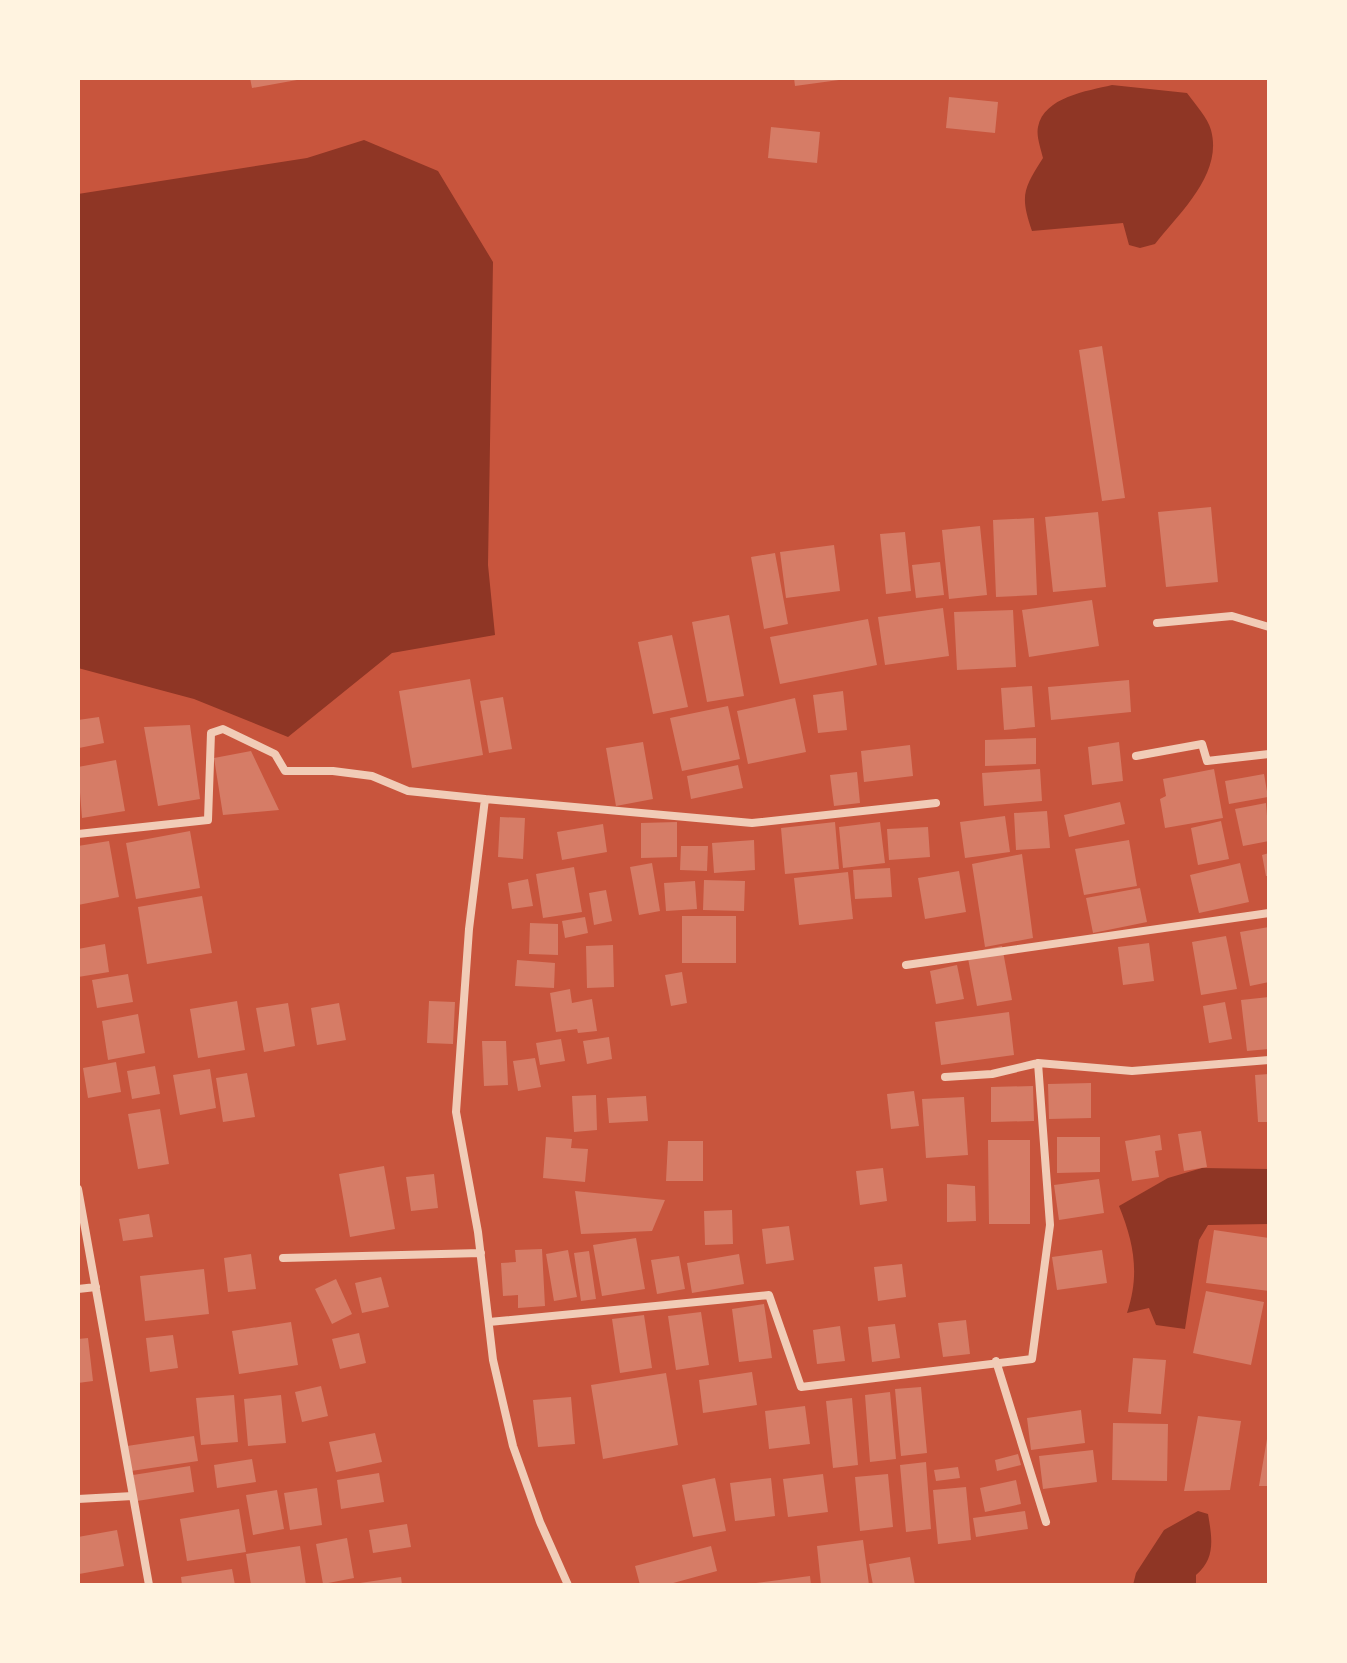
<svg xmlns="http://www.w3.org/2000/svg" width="1347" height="1663" font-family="Rubik,sans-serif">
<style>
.water{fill:#8f3625}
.building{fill:#d67c66}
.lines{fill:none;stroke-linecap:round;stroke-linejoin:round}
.minor{stroke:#f1ccb7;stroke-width:8}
</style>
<rect width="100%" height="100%" fill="#c8553d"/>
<path class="water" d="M1112 85 1187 93C1195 104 1208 118 1211 130 1223 174 1180 212 1155 244L1140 248 1129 245 1123 223 1032 231C1020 196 1023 189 1043 158 1041 149 1036 136 1038 127 1044 97 1087 91 1112 85Z
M364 140 438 171 493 262 488 565 495 635 392 653 288 737 194 699 78 668V194L307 158Z
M1202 1168 1269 1169V1224L1208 1225 1199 1240 1185 1329 1156 1325 1149 1308 1127 1313C1140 1274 1134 1243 1119 1206L1168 1178Z
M1198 1511 1208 1514C1212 1538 1216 1558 1196 1575V1585H1133L1136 1573 1164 1530Z"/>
<path class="building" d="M250 78H296L297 80 252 88Z
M794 78H839V80L795 86Z
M949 97 998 102 995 133 946 128Z
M771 127 820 132 817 163 768 158Z
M1102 346 1125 498 1102 501 1079 350Z
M1211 507 1218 582 1166 587 1158 512Z
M1098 512 1106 587 1053 592 1045 517Z
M1034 518 1037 595 996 597 993 520Z
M980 526 987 595 949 599 942 530Z
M905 532 911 591 886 594 880 534Z
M834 545 840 591 786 598 780 552Z
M775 553 788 624 764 629 751 557Z
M940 562 944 595 916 598 912 565Z
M1092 600 1099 646 1029 657 1022 610Z
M943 608 949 656 885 665 878 617Z
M1013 610 1016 667 957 670 954 612Z
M729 615 744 696 707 702 692 622Z
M868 619 877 665 780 684 770 637Z
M672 635 688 707 653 714 638 642Z
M470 679 483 755 412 768 399 691Z
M1129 680 1131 712 1051 720 1048 687Z
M1032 686 1035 727 1004 730 1001 688Z
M843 691 847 730 818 733 813 695Z
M503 697 512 749 489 753 480 701Z
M795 698 806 752 748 764 737 711Z
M728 706 740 759 682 771 670 718Z
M99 717 104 743 79 748 78 720Z
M190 725 200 799 158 806 144 727Z
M1036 738V764L985 766V740Z
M643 742 653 799 616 806 606 748Z
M1119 742 1123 781 1092 785 1088 747Z
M910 745 913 776 864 782 861 751Z
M251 751 279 810 223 815 214 758Z
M116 760 125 811 82 818 78 767Z
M738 765 743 788 691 799 687 776Z
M1040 769 1042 801 984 806 982 773Z
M1214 769 1223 818 1165 828 1160 799 1166 796 1163 779Z
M857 772 860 803 834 806 830 775Z
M1264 774 1268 797 1229 804 1225 781Z
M1120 802 1125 824 1069 837 1064 815Z
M1266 803 1269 841 1243 846 1235 809Z
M1047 811 1050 848 1016 850 1014 813Z
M1005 816 1010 852 965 858 960 822Z
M500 817 525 818 523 859 498 857Z
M1221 821 1229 859 1198 865 1191 828Z
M677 822V857L641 858V823Z
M835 822 839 869 785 874 781 828Z
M880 822 885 863 843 868 839 827Z
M603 824 607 852 562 860 557 832Z
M928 827 930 857 889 860 887 829Z
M190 831 200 888 136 899 126 843Z
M754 840 755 870 714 873 712 843Z
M1129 840 1137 886 1084 895 1075 849Z
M109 841 119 897 78 905V846Z
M681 846H708L707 871 680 870Z
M1269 853V876H1266L1262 855Z
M1022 854 1033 938 985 947 972 864Z
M652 863 660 911 639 915 630 867Z
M1240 863 1249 902 1199 913 1190 875Z
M574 867 582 912 543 918 536 874Z
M890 868 892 897 855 899 853 870Z
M959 871 966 912 925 919 918 878Z
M848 872 853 919 799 925 794 878Z
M528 879 533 906 512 909 508 883Z
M704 880 745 881 744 911 703 910Z
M695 881 697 909 666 911 664 883Z
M1140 888 1147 922 1093 933 1086 898Z
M606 890 612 921 594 925 589 893Z
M202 896 212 953 147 964 138 907Z
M682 916H736V963H682Z
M585 917 588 933 565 938 562 921Z
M530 923 558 924V955L529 954Z
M1269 927V982L1250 986 1240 932Z
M1226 936 1237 989 1201 995 1192 942Z
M1149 943 1154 981 1123 985 1118 947Z
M105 944 109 972 78 977V949Z
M613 945 614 987 587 988 586 946Z
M1002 946 1012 1000 977 1006 967 953Z
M517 960 555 963 554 988 515 986Z
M957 965 964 999 936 1004 930 971Z
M682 972 687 1003 671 1006 665 975Z
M128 974 133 1002 97 1008 92 980Z
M570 989 572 1003 592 999 597 1031 578 1033 577 1029 556 1032 550 993Z
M1269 997V1049L1247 1051 1241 1000Z
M237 1001 245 1050 198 1058 190 1009Z
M429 1001 455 1002 453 1044 427 1043Z
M1225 1002 1232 1039 1209 1043 1203 1006Z
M288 1003 295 1046 264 1052 256 1008Z
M339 1003 346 1040 317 1045 311 1008Z
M1009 1012 1014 1055 941 1065 935 1022Z
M138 1014 145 1053 108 1060 102 1021Z
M609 1037 612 1059 587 1064 583 1041Z
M561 1039 565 1061 540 1065 536 1043Z
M482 1041H506L508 1085 484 1086Z
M535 1058 541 1087 518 1091 513 1061Z
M116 1062 121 1092 88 1098 83 1068Z
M155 1066 160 1094 132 1099 127 1071Z
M210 1069 216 1108 180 1115 173 1075Z
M247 1073 255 1117 223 1122 216 1078Z
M1269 1074V1122H1258L1255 1075Z
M1091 1083V1118L1049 1119 1048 1084Z
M1033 1086 1034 1121 991 1122V1087Z
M914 1091 919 1126 891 1129 887 1094Z
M596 1095 597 1130 574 1132 572 1096Z
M646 1096 648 1121 609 1123 607 1098Z
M964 1097 968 1155 926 1158 922 1099Z
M160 1109 169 1164 138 1169 128 1114Z
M1201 1131 1207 1167 1184 1171 1178 1134Z
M1160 1135 1162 1150 1155 1151 1159 1177 1132 1181 1125 1141Z
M546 1137 572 1139 571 1148 588 1149 585 1182 543 1178Z
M1057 1137H1100V1172L1057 1173Z
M988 1140H1030V1224H989Z
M668 1141H703V1181H666Z
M384 1166 395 1229 350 1237 339 1174Z
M883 1168 887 1201 860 1205 856 1171Z
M434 1174 438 1208 411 1211 406 1177Z
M1099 1179 1104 1213 1059 1220 1054 1185Z
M947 1184 975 1186 976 1221 947 1222Z
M575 1191 665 1200 652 1231 581 1234Z
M732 1210 733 1244 705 1245 704 1211Z
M149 1214 153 1237 123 1241 119 1219Z
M789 1226 794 1260 766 1264 762 1229Z
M1214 1230 1269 1238V1291L1206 1283Z
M636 1238 645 1289 602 1296 593 1245Z
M542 1249 545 1306 518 1308V1295L503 1296 501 1263 516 1262 515 1250Z
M568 1250 577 1297 554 1301 546 1254Z
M1102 1250 1107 1283 1057 1290 1052 1257Z
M589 1251 596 1299 581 1301 574 1253Z
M251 1254 256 1289 228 1292 224 1258Z
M739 1254 744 1284 692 1293 687 1263Z
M679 1256 685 1289 657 1294 651 1260Z
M902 1264 906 1297 878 1301 874 1267Z
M204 1269 209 1314 145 1321 140 1276Z
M381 1277 389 1307 362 1313 355 1283Z
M336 1279 352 1314 332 1324 315 1289Z
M1206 1291 1264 1302 1251 1365 1193 1353Z
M764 1304 772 1358 739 1362 732 1309Z
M701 1312 709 1365 676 1370 668 1316Z
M644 1315 652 1368 620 1373 612 1319Z
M966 1320 970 1354 943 1357 938 1323Z
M291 1322 298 1365 239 1374 232 1331Z
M895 1324 900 1358 872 1362 868 1327Z
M840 1326 845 1361 817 1364 813 1330Z
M359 1333 366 1363 340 1369 332 1339Z
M173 1335 178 1368 150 1372 146 1338Z
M88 1338 93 1381 78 1383V1339Z
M1133 1358 1166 1360 1161 1414 1128 1412Z
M752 1372 757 1405 703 1413 699 1380Z
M666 1373 678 1445 603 1459 591 1385Z
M321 1386 328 1416 302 1422 295 1392Z
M921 1387 927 1453 901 1456 895 1389Z
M890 1392 896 1459 870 1462 865 1395Z
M234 1395 238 1442 201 1445 196 1398Z
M281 1395 286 1443 248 1446 244 1399Z
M571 1397 575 1444 538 1447 533 1400Z
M852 1398 858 1465 833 1468 826 1401Z
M805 1406 810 1444 769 1449 765 1411Z
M1081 1410 1085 1443 1031 1450 1027 1418Z
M1198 1416 1241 1421 1230 1490 1184 1491Z
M1113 1423 1168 1424 1167 1481 1112 1480Z
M375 1433 382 1462 336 1472 329 1442Z
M194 1436 198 1461 131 1471 127 1446Z
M1267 1439 1269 1486H1259Z
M1093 1450 1097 1482 1043 1489 1039 1456Z
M1018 1454 1021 1465 997 1471 995 1460Z
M252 1459 256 1482 217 1488 214 1465Z
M926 1462 931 1529 906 1532 900 1465Z
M190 1466 194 1492 137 1501 133 1475Z
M958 1467 960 1478 936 1481 934 1470Z
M379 1473 384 1502 341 1509 337 1480Z
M823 1474 828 1512 788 1517 783 1479Z
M888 1474 893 1527 860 1531 855 1477Z
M715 1478 726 1531 693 1537 682 1485Z
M771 1478 775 1516 735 1521 730 1483Z
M1016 1480 1021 1504 985 1512 980 1488Z
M966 1487 971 1540 938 1544 933 1490Z
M317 1488 322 1525 290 1530 284 1493Z
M277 1490 284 1529 253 1535 246 1495Z
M239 1509 246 1552 187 1561 180 1519Z
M1025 1511 1028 1529 976 1537 973 1518Z
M407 1524 411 1547 373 1553 369 1530Z
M117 1530 124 1566 79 1574 78 1537Z
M347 1538 354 1578 323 1584 316 1544Z
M863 1540 869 1585H821L817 1546Z
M300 1546 306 1585H251L246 1554Z
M711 1546 717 1571 666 1585H640L635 1566Z
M910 1557 915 1585H873L869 1564Z
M232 1569 235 1585H182L181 1577Z
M810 1576 811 1585H756V1583Z
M401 1577 402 1585H360V1583Z"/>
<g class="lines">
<path class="minor" d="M1157 623 1232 616 1269 627
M1136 756 1202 744 1207 761 1269 754
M485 799 752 823 936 803
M78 834 208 820 211 733 223 729 275 754 285 771H333L372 776 408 791 485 799 469 929 456 1112 478 1232 493 1360 513 1446 540 1522 568 1585
M906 965 1269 913
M945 1077 992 1074 1038 1063 1132 1071 1269 1060
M78 1189 149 1585
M283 1258 481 1253
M78 1289 96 1287
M489 1322 769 1295 801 1387 1032 1359 1050 1225 1038 1063
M996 1361 1046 1522
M78 1499 133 1496"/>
</g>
<rect width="1347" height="1663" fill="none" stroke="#fff3e0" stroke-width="160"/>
</svg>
